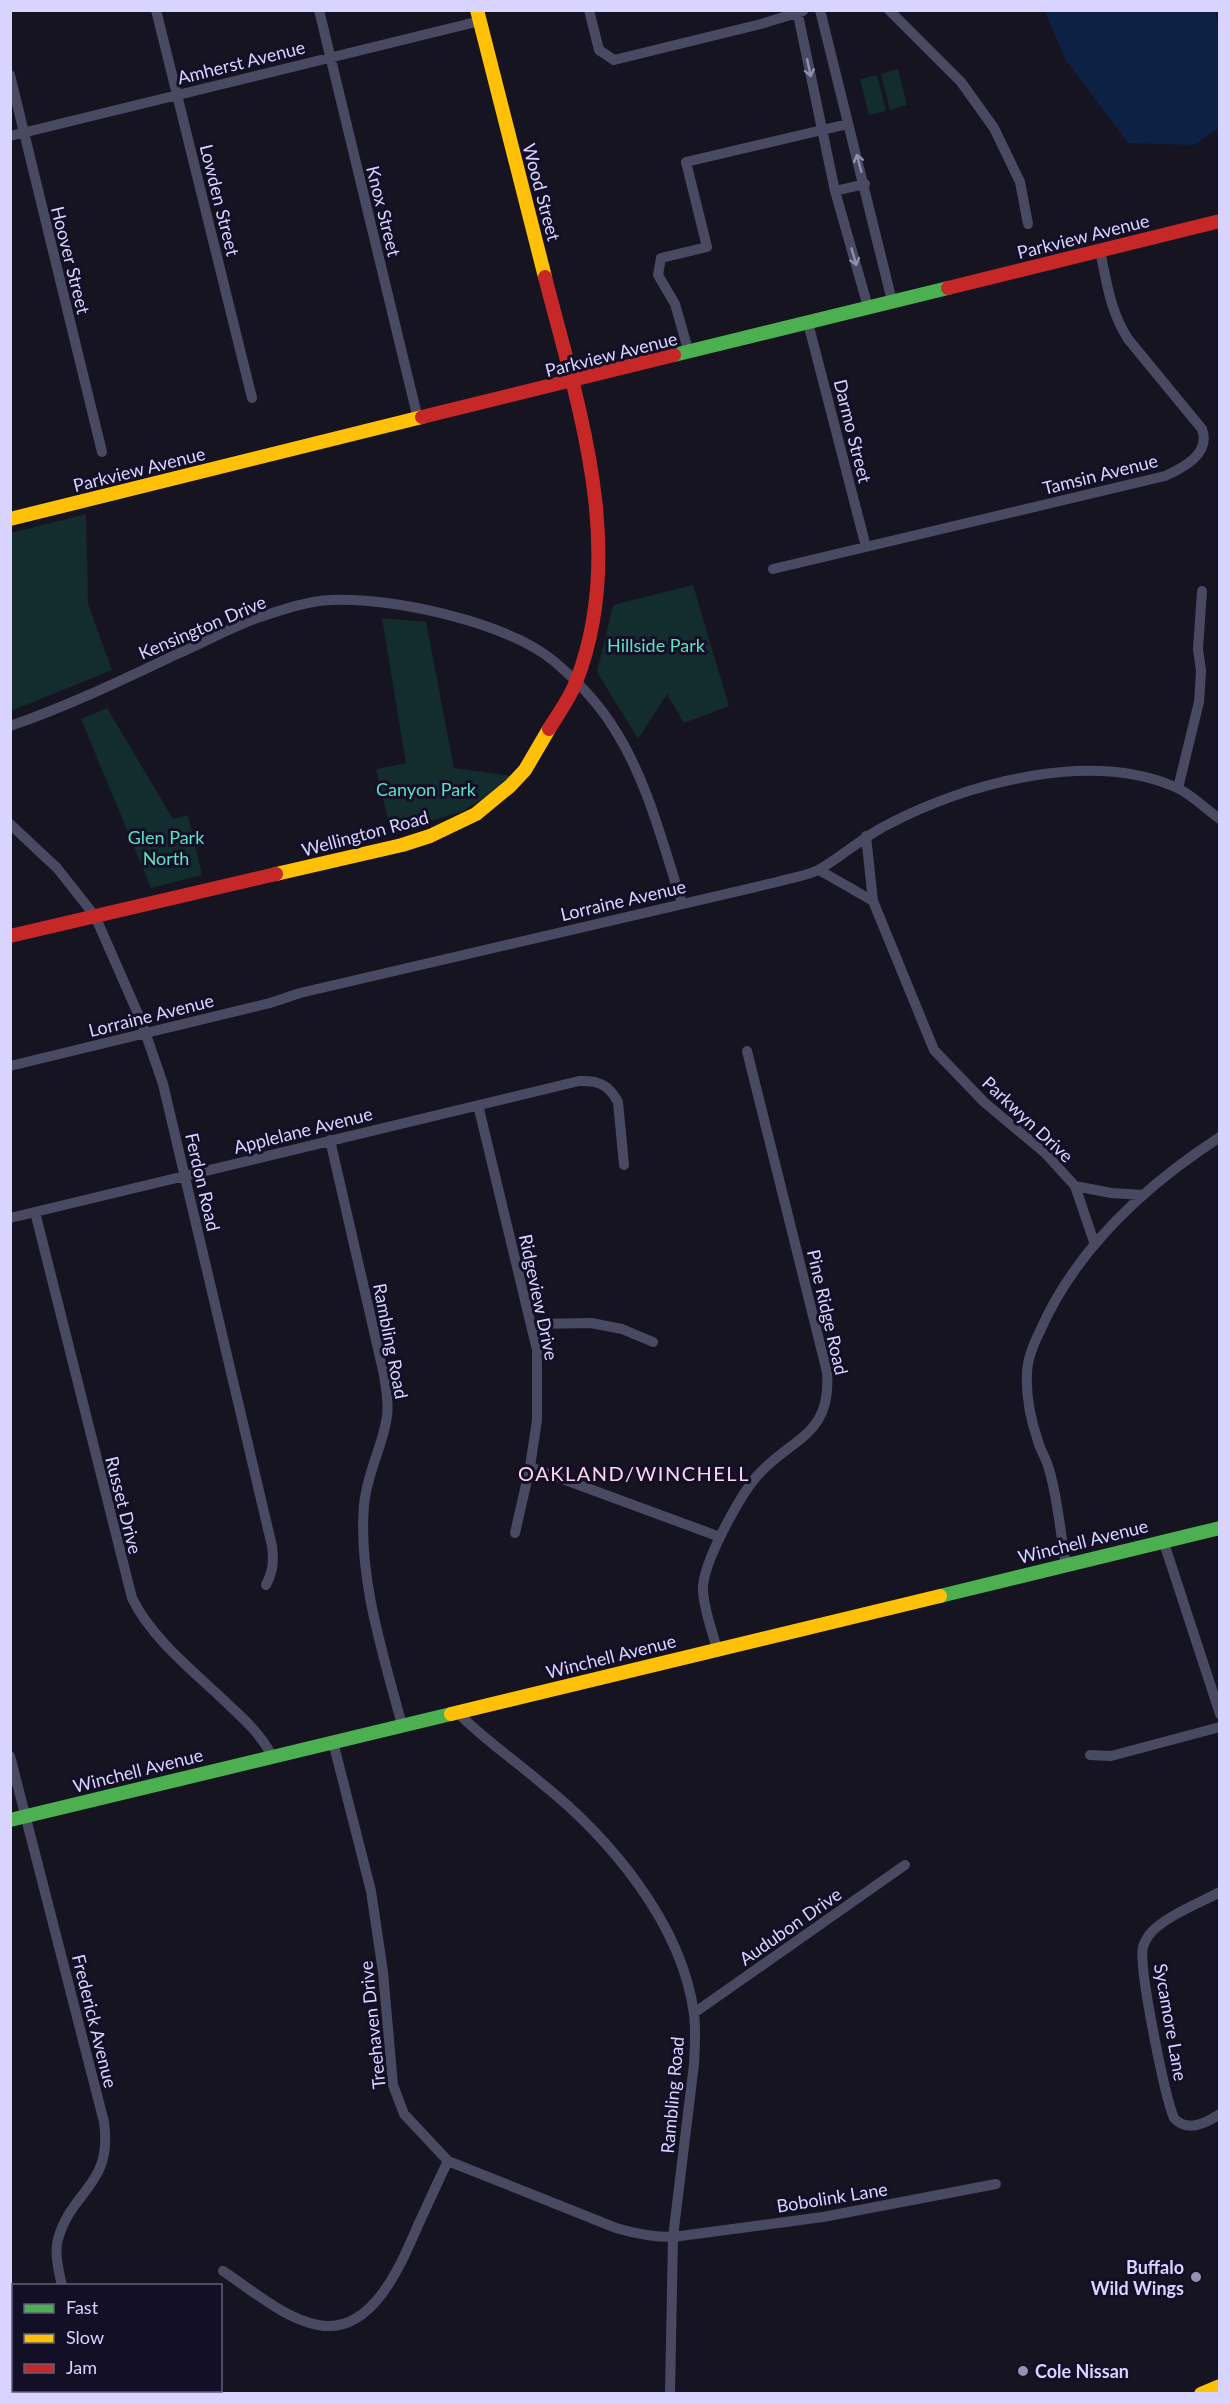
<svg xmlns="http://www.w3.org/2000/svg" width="1230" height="2404" font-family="Lato,sans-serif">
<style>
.green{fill:#132c2d}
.water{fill:#0d2144}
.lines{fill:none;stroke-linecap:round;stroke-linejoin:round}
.street{stroke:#4a4962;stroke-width:10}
.fast{stroke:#4caf50;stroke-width:14}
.slow{stroke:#ffc107;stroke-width:14}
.jam{stroke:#c62828;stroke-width:14}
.oneway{stroke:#928eb0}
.poi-dot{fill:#9591b1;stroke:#130f26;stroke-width:2}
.labels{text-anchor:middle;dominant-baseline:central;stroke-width:6;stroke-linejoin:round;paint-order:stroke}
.street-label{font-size:18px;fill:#d9d4ff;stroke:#130f26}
.park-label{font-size:18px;fill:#5fe0c0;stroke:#130f26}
.poi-label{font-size:18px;font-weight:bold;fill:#d9d4ff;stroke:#130f26;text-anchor:end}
.neighbourhood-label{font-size:20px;letter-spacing:1.5px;fill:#ffd6f0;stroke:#130f26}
</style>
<rect width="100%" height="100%" fill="#161421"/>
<path class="green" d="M898 69 907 105 890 110 881 74Z
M877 75 886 111 869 115 860 79Z
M86 514 88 604 112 670 11 711V533Z
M693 585 729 706 684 723 667 694 638 739 597 672 613 605Z
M382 618 426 622 454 768 511 776 485 797 461 812 391 832 376 769 406 763Z
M107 708 173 819 188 815 202 875 151 888 81 719Z"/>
<path class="water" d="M1045 11H1215L1220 31 1219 128 1194 145 1128 143 1065 59Z"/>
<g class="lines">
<path class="street" d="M156 10 252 398
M319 10 418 419
M589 10 599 50 614 60 761 24 803 11
M797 10 835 191 868 307
M820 10 892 301
M889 10 961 82 994 128 1020 182 1028 224
M10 75 102 452
M10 136 480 21
M835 191 865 184
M808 323 866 547
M689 353 675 304 658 275 661 258 707 247 686 162 848 124
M773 569 1165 476C1183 468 1211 454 1202 429L1128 339C1110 311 1107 283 1100 251
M10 726C68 706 122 680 177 654 205 642 231 627 260 617 282 610 307 601 331 600 392 597 507 622 555 662 577 681 600 705 615 730 648 782 663 845 682 903
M1178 788 1199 702 1201 671 1198 649 1202 591
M10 824 57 868 95 916 142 1023 163 1084 272 1546C274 1562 273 1571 266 1585
M866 836 873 901
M819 870 873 901 934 1050 984 1102 1045 1153 1075 1186 1094 1242
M10 1066 270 1003 300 993 777 882C790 878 808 876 820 869 844 855 864 836 889 824 967 783 1091 750 1175 787 1192 794 1205 809 1220 819
M478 1105 537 1350V1420L530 1467 515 1533
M330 1140 384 1375C386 1389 389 1402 387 1416 383 1446 367 1472 364 1505 358 1578 383 1654 402 1725
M1075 1186 1111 1193 1143 1195
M35 1212 132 1598C153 1641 197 1674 231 1707 247 1722 262 1736 272 1756
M10 1218 579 1081C598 1080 609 1085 618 1102L624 1165
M531 1324 591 1323 622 1329 653 1342
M530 1467 720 1537
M1163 1540 1220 1714
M1066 1565C1060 1533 1058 1496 1048 1466 1046 1458 1040 1450 1038 1441 1031 1421 1026 1396 1027 1374 1027 1360 1034 1343 1040 1331 1076 1249 1146 1185 1220 1137
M717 1649C712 1630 704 1610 703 1591 701 1565 740 1496 757 1476 792 1437 832 1436 827 1372L747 1051
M456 1711C482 1738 512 1758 540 1782 609 1837 682 1923 694 2014 696 2030 695 2047 694 2064L673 2237 670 2394
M333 1742 371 1891 383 1972 393 2085 404 2114 448 2161 616 2228C636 2234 652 2237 673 2237L823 2217 996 2184
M1090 1755 1111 1756 1220 1727
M10 1756 104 2122C113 2186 72 2189 58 2239 54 2253 59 2272 62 2286
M1220 1892C1200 1903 1163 1917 1149 1935 1147 1938 1144 1943 1143 1947 1138 1966 1165 2097 1174 2118 1187 2133 1206 2123 1220 2114
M694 2013 905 1865
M223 2271C252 2290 283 2318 318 2325 373 2336 402 2262 419 2223 429 2202 438 2181 448 2161"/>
<path class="fast" d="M674 355 948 288
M940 1596 1220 1528
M10 1820 451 1714"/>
<path class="slow" d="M477 10 545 277
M10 519 422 417
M276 874 402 845 430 836 476 814 510 786 525 770 549 729
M451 1714 940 1596
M1201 2394 1220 2386"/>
<path class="jam" d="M545 277C578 406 628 550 576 682 570 698 558 714 549 729
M948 288 1220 221
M422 417 674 355
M10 936 276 874"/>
</g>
<defs><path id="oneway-shaft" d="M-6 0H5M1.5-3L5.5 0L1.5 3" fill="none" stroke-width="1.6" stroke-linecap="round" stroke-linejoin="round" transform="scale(1.5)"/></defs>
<g class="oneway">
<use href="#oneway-shaft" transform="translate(809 68) rotate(78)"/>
<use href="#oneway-shaft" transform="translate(859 163) rotate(-105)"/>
<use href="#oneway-shaft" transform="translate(854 257) rotate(74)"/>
</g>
<g class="poi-dot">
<circle cx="1196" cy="2277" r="6"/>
<circle cx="1023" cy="2371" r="6"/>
</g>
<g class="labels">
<g class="street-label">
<text transform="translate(241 62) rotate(-14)">Amherst Avenue</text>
<text transform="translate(542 192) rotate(75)">Wood Street</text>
<text transform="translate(220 200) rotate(76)">Lowden Street</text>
<text transform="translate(384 211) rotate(76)">Knox Street</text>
<text transform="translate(1083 236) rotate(-14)">Parkview Avenue</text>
<text transform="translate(71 260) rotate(76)">Hoover Street</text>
<text transform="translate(611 354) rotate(-14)">Parkview Avenue</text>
<text transform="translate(853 431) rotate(76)">Darmo Street</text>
<text transform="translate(139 469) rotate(-14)">Parkview Avenue</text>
<text transform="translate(1100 474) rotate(-14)">Tamsin Avenue</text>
<text transform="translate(202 627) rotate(-23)">Kensington Drive</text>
<text transform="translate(365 833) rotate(-15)">Wellington Road</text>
<text transform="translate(623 900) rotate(-13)">Lorraine Avenue</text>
<text transform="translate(151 1015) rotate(-14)">Lorraine Avenue</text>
<text transform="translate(1028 1119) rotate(43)">Parkwyn Drive</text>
<text transform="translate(303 1130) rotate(-14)">Applelane Avenue</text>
<text transform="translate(203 1182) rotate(77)">Ferdon Road</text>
<text transform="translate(539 1297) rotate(78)">Ridgeview Drive</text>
<text transform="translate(828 1312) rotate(77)">Pine Ridge Road</text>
<text transform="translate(391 1341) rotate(79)">Rambling Road</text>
<text transform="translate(124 1505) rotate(76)">Russet Drive</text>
<text transform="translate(1083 1541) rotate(-14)">Winchell Avenue</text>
<text transform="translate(611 1656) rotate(-14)">Winchell Avenue</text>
<text transform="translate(138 1770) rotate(-14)">Winchell Avenue</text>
<text transform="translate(790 1926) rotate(-35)">Audubon Drive</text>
<text transform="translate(95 2021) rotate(76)">Frederick Avenue</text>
<text transform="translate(1171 2022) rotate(80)">Sycamore Lane</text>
<text transform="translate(372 2025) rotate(-96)">Treehaven Drive</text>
<text transform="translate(672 2095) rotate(-85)">Rambling Road</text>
<text transform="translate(832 2197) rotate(-9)">Bobolink Lane</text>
</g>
<g class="park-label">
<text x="656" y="645">Hillside Park</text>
<text x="426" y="789">Canyon Park</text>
<text x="166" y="837">Glen Park<tspan x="166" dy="21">North</tspan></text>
</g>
<g class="poi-label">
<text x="1184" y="2267">Buffalo<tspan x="1184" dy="21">Wild Wings</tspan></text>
<text x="1035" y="2371" text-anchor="start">Cole Nissan</text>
</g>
<g class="neighbourhood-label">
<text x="634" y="1473">OAKLAND/WINCHELL</text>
</g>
</g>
<rect width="1230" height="2404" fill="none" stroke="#d9d4ff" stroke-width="24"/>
<rect x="12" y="2284" width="210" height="108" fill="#130f26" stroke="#625e7d" stroke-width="1.5"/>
<rect x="24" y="2304" width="30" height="9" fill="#4caf50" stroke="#625e7d" stroke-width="1.5"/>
<text x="66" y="2314" font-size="18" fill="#d9d4ff">Fast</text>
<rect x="24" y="2334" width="30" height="9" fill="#ffc107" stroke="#625e7d" stroke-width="1.5"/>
<text x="66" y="2344" font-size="18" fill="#d9d4ff">Slow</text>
<rect x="24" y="2364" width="30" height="9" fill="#c62828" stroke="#625e7d" stroke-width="1.5"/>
<text x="66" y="2374" font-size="18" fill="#d9d4ff">Jam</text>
</svg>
